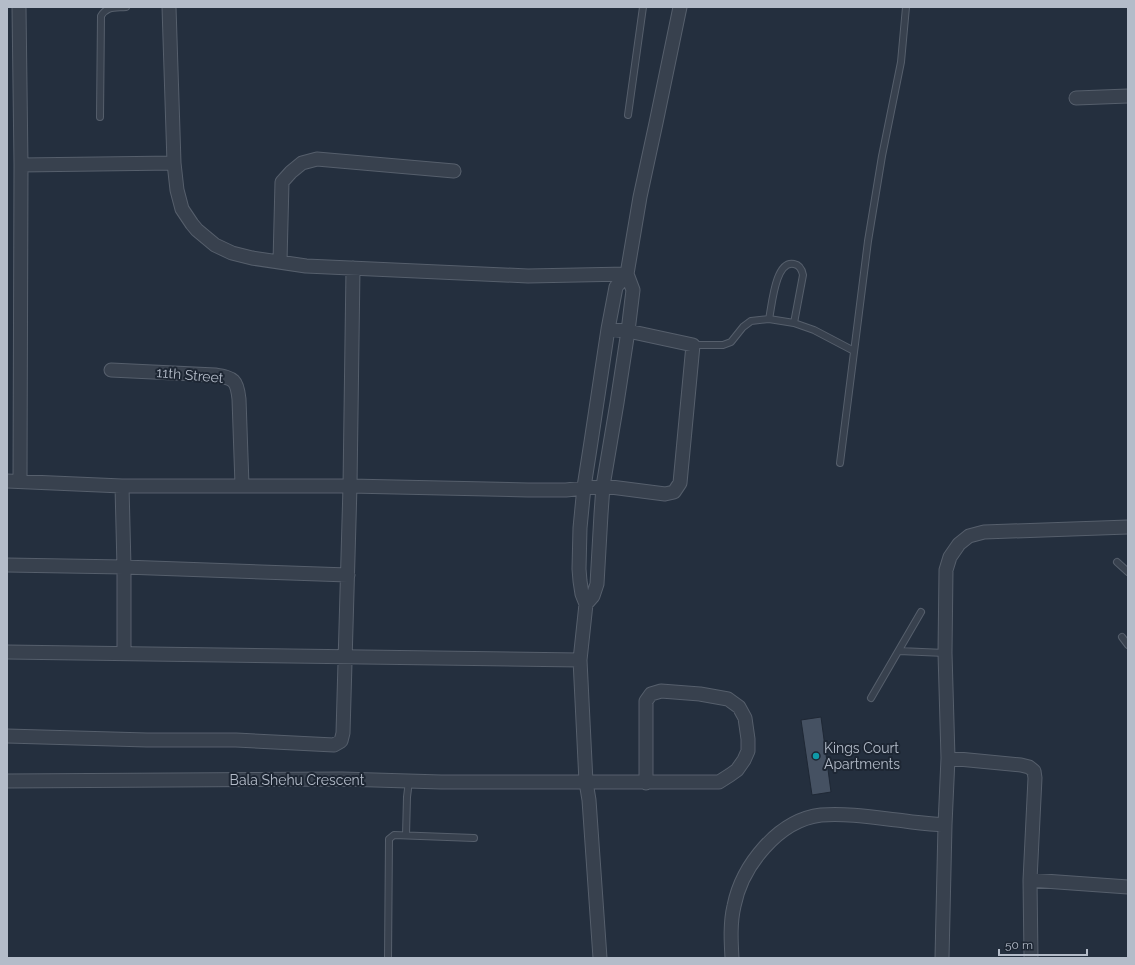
<svg xmlns="http://www.w3.org/2000/svg" width="1135" height="965" font-family="Raleway,sans-serif">
<style>
.building{fill:#455162;stroke:#1f2835}
.lines{fill:none;stroke-linecap:round;stroke-linejoin:round}
.service-casing{stroke:#565f6c;stroke-width:8}
.minor-casing{stroke:#565f6c;stroke-width:15}
.service{stroke:#38414e;stroke-width:6}
.minor{stroke:#38414e;stroke-width:13}
.culture-dot{fill:#0f9aa8;stroke:#1d2633;stroke-width:1.5}
.labels{text-anchor:middle;dominant-baseline:central;stroke-width:4;stroke-linejoin:round;paint-order:stroke}
.street-label{font-size:14px;fill:#b4bcc9;stroke:#1d2633}
.poi-label{font-size:14px;fill:#b4bcc9;stroke:#1d2633;text-anchor:start}
</style>
<rect width="100%" height="100%" fill="#242f3e"/>
<path class="building" d="M821 717 831 792 812 795 801 720Z"/>
<g class="lines">
<g class="service-casing">
<path id="service" d="M628 115 643 7
M100 117 101 16C107 6 115 8 126 7
M769 319C772 306 775 260 794 264 800 265 802 270 803 275L794 323
M693 345H723L731 342 743 327 751 321 769 319 794 323 814 330 854 351
M840 463 868 241 882 156 901 62 906 7
M1117 562 1128 572
M1122 637 1128 645
M899 651 945 653
M871 698 921 612
M406 835 407 797 409 781
M388 958 389 839 394 835 474 838"/>
</g>
<g class="minor-casing">
<path id="minor" d="M19 7 21 165 20 481
M169 7 174 163 177 190 182 209 192 224 197 230 215 245 232 253 252 258 306 266 528 276 627 274
M1076 98 1128 96
M21 165 174 163
M280 262 282 182 291 172 302 163 317 159 454 171
M111 370 215 375C234 378 237 380 239 399L242 485
M7 481 122 486H350L528 490H566L603 486 665 494 674 492 680 483 693 345 628 331 608 329
M122 486 124 567V654
M7 565 124 567 348 575
M586 604 593 596 597 584 601 514 603 486 617 403 628 331 633 290 627 274 640 197 656 123 680 7
M7 652 580 660
M7 736 147 740H236L334 745 341 741 343 733 350 486 353 268
M948 758 1021 765 1029 767 1034 771 1035 778 1030 880 1031 958
M7 781 342 779 441 782H719L730 775 737 770 744 760 748 751V739L745 718 739 707 728 699 700 694 661 691 651 694 646 701V783
M1030 880 1128 887
M600 958 589 800 586 782 580 660 586 604 582 594 580 581 579 569 580 528 584 487 591 442 608 329 616 287 627 274
M732 958C731 941 730 923 734 906 742 866 778 820 821 815 850 813 877 818 905 821 918 823 932 824 945 825
M942 958 945 825 948 758 945 653 946 570 950 557 959 544 969 536 984 532 1128 527"/>
</g>
<use href="#service" class="service"/>
<use href="#minor" class="minor"/>
</g>
<circle class="culture-dot" cx="816" cy="756" r="4"/>
<g class="labels">
<g class="street-label">
<text transform="translate(190 375) rotate(5)">11th Street</text>
<text x="297" y="780">Bala Shehu Crescent</text>
</g>
<g class="poi-label">
<text x="824" y="748">Kings Court<tspan x="824" dy="16">Apartments</tspan></text>
</g>
</g>
<rect width="1135" height="965" fill="none" stroke="#b4bcc9" stroke-width="16"/>
<path d="M999 949v6h88v-6" fill="none" stroke="#b4bcc9" stroke-width="2"/>
<text x="1005" y="949" font-size="12" fill="#b4bcc9" stroke="#1d2633" stroke-width="3" paint-order="stroke">50 m</text>
</svg>
